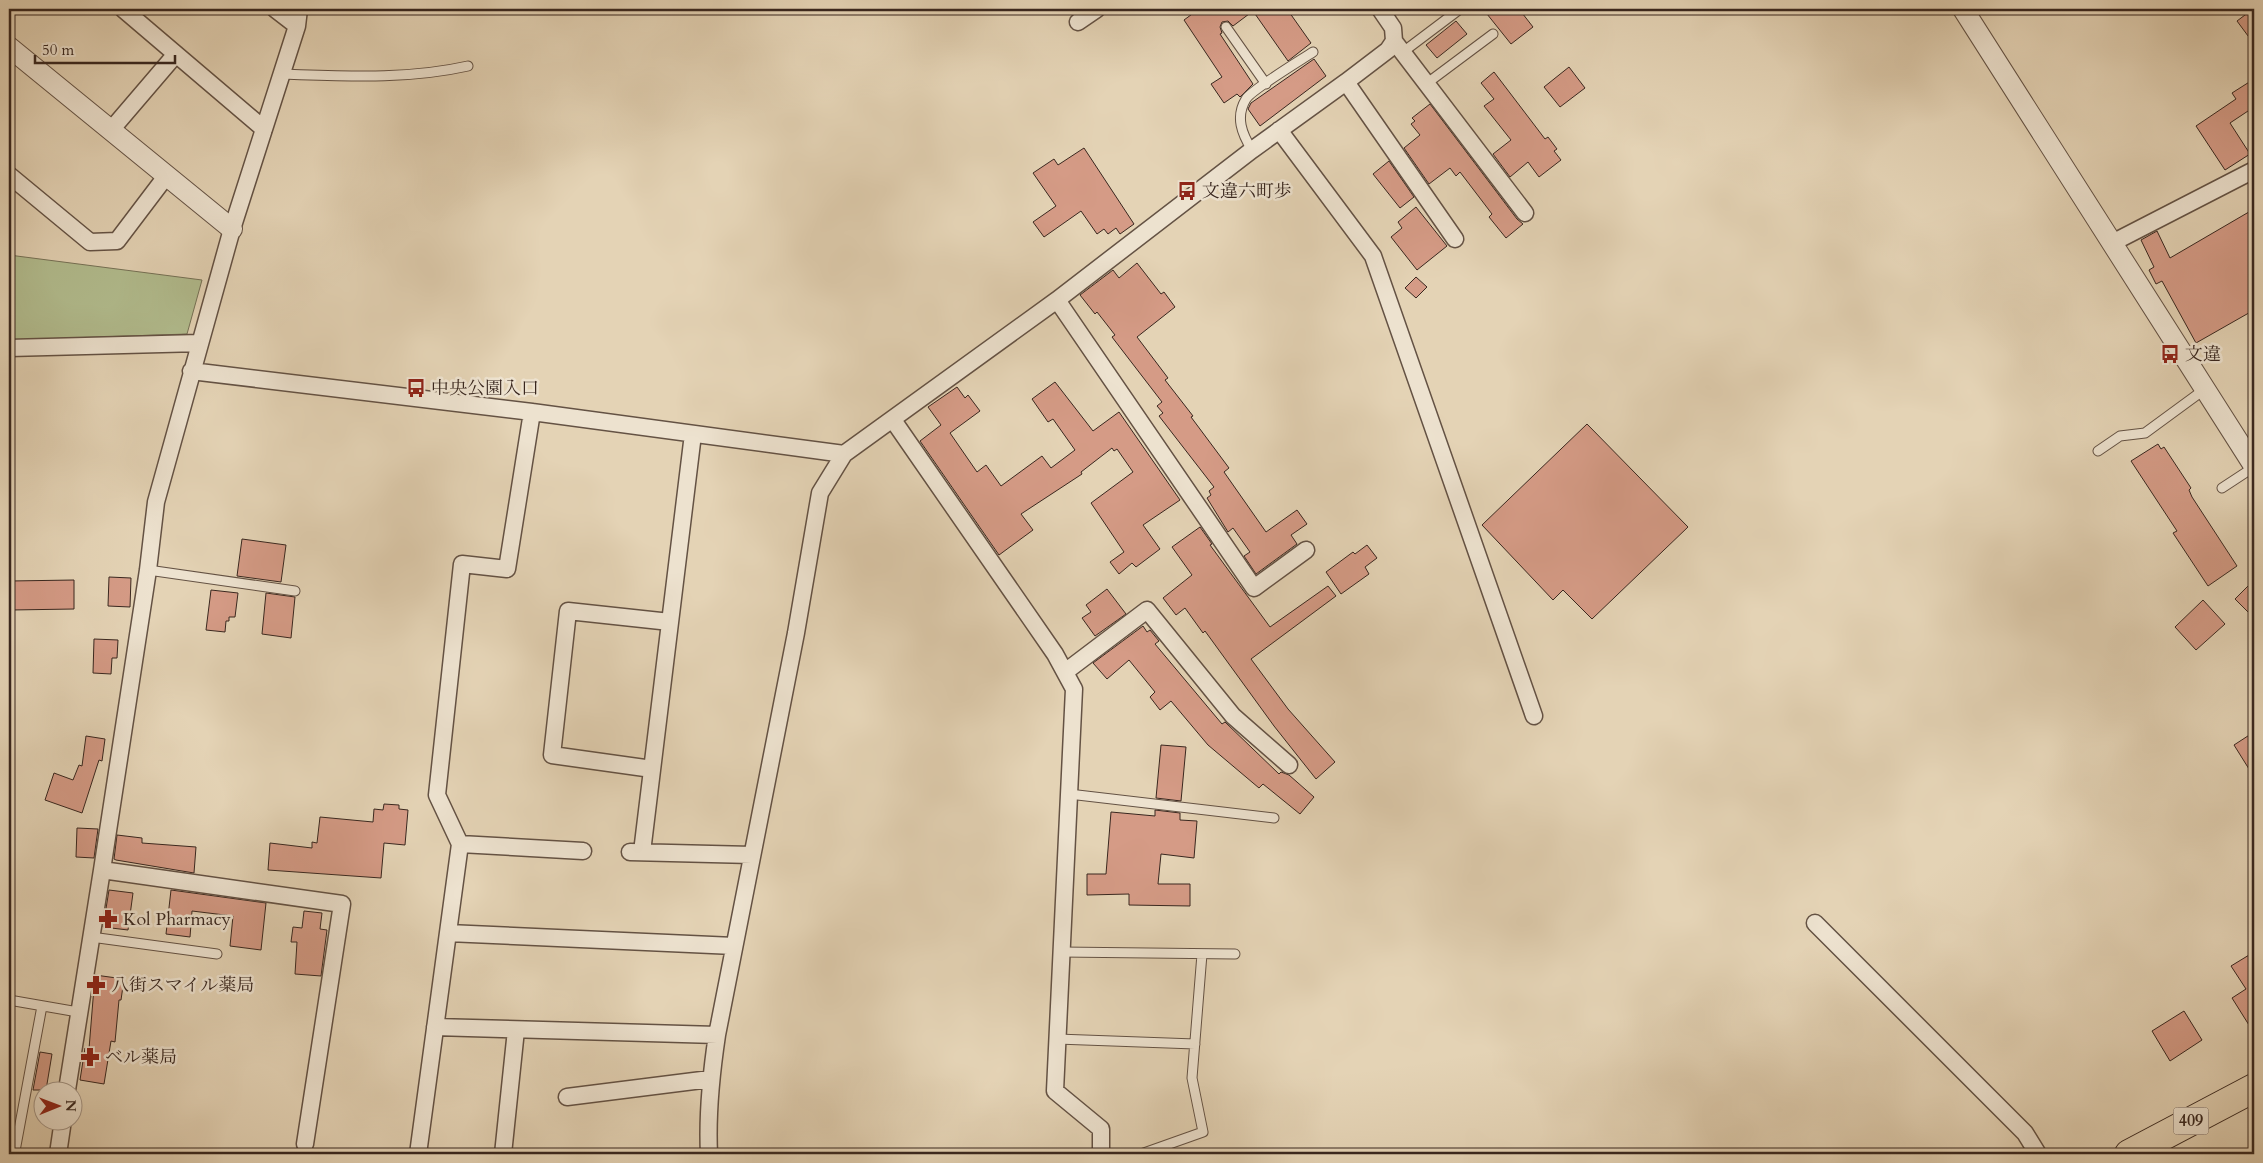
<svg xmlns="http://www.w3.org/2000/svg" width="2263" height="1163" font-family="Cardo,'Noto Serif JP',serif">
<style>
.green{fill:#b2bd8f;stroke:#767257}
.building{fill:#d59b86;stroke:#39271f}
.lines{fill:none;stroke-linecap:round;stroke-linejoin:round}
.service-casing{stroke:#645244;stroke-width:11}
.minor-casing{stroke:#645244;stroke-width:19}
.tertiary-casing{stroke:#645244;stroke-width:22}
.trunk-casing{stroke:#39271f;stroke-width:30}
.service{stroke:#ede2cf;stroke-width:9}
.minor{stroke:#ede2cf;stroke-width:16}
.tertiary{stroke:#ede2cf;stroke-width:20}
.trunk{stroke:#e4d3b5;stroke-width:28}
.labels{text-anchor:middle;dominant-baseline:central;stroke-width:5;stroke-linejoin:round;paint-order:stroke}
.shield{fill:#ede2cf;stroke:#6f5f54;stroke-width:1}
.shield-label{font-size:16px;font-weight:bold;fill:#39271f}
.poi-label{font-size:18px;fill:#39271f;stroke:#ede2cf;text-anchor:start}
</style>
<rect width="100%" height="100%" fill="#e4d3b5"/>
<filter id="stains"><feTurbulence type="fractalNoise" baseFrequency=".004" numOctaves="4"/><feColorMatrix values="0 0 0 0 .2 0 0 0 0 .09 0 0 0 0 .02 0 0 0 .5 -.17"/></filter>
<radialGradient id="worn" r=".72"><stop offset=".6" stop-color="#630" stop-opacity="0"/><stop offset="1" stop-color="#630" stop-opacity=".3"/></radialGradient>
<path class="green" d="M9 255 202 280 187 334 9 340Z"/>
<path class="building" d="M1199 9H1287L1311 43 1288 61 1253 11 1233 26 1228 21 1222 22 1220 27 1222 33 1220 34 1253 84 1240 97 1237 94 1224 103 1211 84 1222 77 1184 20Z
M1483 9H1519L1533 27 1511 44Z
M2253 9H2254V44L2237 21Z
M1456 21 1467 34 1437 58 1426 45Z
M1314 59 1326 76 1260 126 1248 109 1251 103Z
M1569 67 1585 88 1560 107 1544 87Z
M1494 72 1545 139 1548 137 1557 149 1554 151 1561 160 1539 177 1528 162 1510 177 1493 154 1511 140 1484 106 1494 99 1481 83Z
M2254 79V107L2230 123 2250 154 2225 170 2196 126 2236 99 2232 93Z
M1430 104 1517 219 1523 224 1506 238 1489 217 1492 214 1460 172 1456 176 1450 168 1429 184 1404 148 1420 135 1411 124 1415 121 1412 118Z
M1084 148 1134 224 1120 234 1116 228 1108 234 1104 229 1097 234 1081 211 1044 237 1033 222 1056 206 1033 173 1054 159 1058 165Z
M1389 161 1414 197 1400 208 1373 174Z
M1416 207 1447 246 1417 270 1391 237 1402 228 1398 222Z
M2254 209V310L2196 343 2162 281 2156 284 2149 270 2154 267 2141 240 2157 231 2170 258Z
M1137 263 1161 294 1164 292 1175 307 1137 337 1168 378 1165 380 1193 416 1191 417 1229 468 1224 472 1266 532 1297 510 1307 524 1291 535 1297 544 1256 574 1244 556 1250 552 1233 528 1228 532 1207 498 1211 495 1209 491 1214 487 1159 416 1163 413 1157 406 1162 402 1112 337 1115 335 1097 312 1095 314 1080 295 1113 270 1119 278Z
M1416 277 1427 287 1416 298 1405 288Z
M1055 382 1093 431 1119 412 1180 500 1143 525 1160 549 1136 567 1132 563 1119 574 1110 562 1124 552 1091 503 1133 472 1117 449 1114 451 1112 448 1081 472 1082 474 1021 514 1033 530 999 555 920 441 941 425 928 407 957 387 965 398 968 395 980 411 950 433 977 472 986 465 1001 486 1042 456 1051 468 1075 450 1053 419 1048 422 1032 399Z
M1587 424 1688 527 1592 619 1563 590 1553 600 1482 525Z
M2158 444 2161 449 2164 447 2191 488 2189 490 2192 497 2237 566 2208 586 2173 533 2177 531 2131 461Z
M1200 527 1212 544 1210 545 1270 627 1328 586 1336 596 1251 659 1288 709 1335 762 1316 779 1274 726 1205 631 1203 633 1185 608 1176 615 1163 598 1192 575 1172 547Z
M242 539 286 545 281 582 237 576Z
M1367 545 1377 558 1365 567 1369 574 1341 594 1326 572 1353 552 1355 554Z
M109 577 131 578 130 607 108 606Z
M74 580V609L11 610 10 581Z
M2254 580V618L2235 599Z
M1107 589 1126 614 1095 636 1082 618 1091 612 1086 605Z
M211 590 238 593 235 617H229V621H226L225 632 206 630Z
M266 593 295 597 291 638 262 634Z
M2203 600 2225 624 2196 650 2175 627Z
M1143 626 1147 632 1150 630 1159 641 1155 644 1222 724 1225 722 1279 774 1281 772 1289 775 1314 797 1300 814 1263 784 1259 788 1208 745 1171 701 1160 710 1150 697 1155 692 1129 660 1107 679 1093 663Z
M94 639 118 640 117 658H112L111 674 93 673Z
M2254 732V777L2234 745Z
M86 736 105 739 102 761 99 760 82 813 45 800 54 773 73 780 79 765 82 766Z
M1161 745 1186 747 1181 801 1156 798Z
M384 804 399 805V809L408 810 405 845 384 843 381 878 268 870 270 843 312 848V842L317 843 320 817 373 822 374 809 383 810Z
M1155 810 1180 813V820L1197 821 1194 858 1161 854 1158 884H1190V906L1129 905V894L1087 895V874H1106L1111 812 1155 816Z
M77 828 98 829 94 858 76 857Z
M117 835 142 838V843L196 847 194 873 116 860 114 859Z
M109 890 133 893 128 930 103 927Z
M171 890 266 903 261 950 230 946 233 916 192 911 190 937 166 934Z
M304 911 322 913 320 929 327 930 321 976 295 974 297 942H291L293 927 302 928Z
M2254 952V1033L2232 998 2246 989 2231 966Z
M95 975 124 979 121 1000H119L115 1042 111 1041 104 1084 80 1080 85 1048 89 1049Z
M2184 1011 2202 1040 2170 1061 2152 1031Z
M40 1052 52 1054 46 1090H33Z"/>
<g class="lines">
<g class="service-casing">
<path id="service" d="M1226 27 1266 84
M1403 52 1460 9
M281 74C344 76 406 80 468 66
M1426 84 1493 34
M1252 150C1242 134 1235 117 1246 99 1251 90 1301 60 1313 52
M2098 451 2120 436 2145 433 2205 389
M2222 488 2254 467
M148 570 295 591
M1069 794 1274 818
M91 937 217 954
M1061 952 1235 954
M9 1000 78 1012
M1057 1039 1195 1044
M16 1154 15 1151 42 1006
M1141 1154 1203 1132 1192 1078 1202 954"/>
</g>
<g class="minor-casing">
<path id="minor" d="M123 9 264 129
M275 9 297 26
M1380 9 1393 28 1394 41 1525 213
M1078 22 1097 9
M1346 82 1455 239
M111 130 176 54
M1279 130 1373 256 1534 716
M9 175 90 242 117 241 167 175
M2112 243 2254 170
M1057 300 1254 588 1306 550
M9 348 200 343
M191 371 532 412 844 454 1057 300 1252 150 1346 82 1388 50 1394 41
M893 420 1055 654 1074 689 1055 1091 1101 1129V1154
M1065 672 1147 610 1233 716 1289 765
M652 769 552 755 568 611 670 622
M460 844 583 851
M630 852 752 855
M642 852 693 434
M102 870 342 904 305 1144
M1815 923 2025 1133 2038 1154
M448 933 734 946
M435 1027 717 1035
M67 1090 102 870 148 570 156 502 232 229 297 26 299 9
M567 1097 710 1079
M58 1154 63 1120
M418 1154 460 844 437 795 462 564 507 569 532 412
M503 1154 516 1030
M709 1154C707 1114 711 1075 717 1035L796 633 820 493 844 454"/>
</g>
<g class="tertiary-casing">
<path id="tertiary" d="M1963 9 2254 466
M9 47 232 229"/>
</g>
<g class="trunk-casing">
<path id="trunk" d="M2129 1154 2254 1088"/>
</g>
<use href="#service" class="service"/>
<use href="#minor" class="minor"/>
<use href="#tertiary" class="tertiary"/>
<use href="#trunk" class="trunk"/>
</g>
<defs>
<g id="bus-bare" transform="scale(1.5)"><path d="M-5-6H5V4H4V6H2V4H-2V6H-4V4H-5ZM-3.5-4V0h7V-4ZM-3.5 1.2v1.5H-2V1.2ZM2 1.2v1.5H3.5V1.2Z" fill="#8f2418" stroke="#ede2cf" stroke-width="2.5" paint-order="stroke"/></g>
<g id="pharmacy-bare" transform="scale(1.5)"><path d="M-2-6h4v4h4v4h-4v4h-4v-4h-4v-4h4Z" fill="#8f2418" stroke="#ede2cf" stroke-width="2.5" paint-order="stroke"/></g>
</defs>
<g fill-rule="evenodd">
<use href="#bus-bare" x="1187" y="191"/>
<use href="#bus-bare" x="2170" y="354"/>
<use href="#bus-bare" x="416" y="388"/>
<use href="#pharmacy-bare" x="108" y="919"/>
<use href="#pharmacy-bare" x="96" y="985"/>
<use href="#pharmacy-bare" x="90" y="1057"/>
</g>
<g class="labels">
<rect class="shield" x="2173.5" y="1107.5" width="35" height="27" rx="4"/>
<g class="shield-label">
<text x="2191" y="1121">409</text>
</g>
<g class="poi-label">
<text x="1202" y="191">文違六町歩</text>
<text x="2185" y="354">文違</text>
<text x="431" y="388">中央公園入口</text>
<text x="123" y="919">Kol Pharmacy</text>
<text x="111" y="985">八街スマイル薬局</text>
<text x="105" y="1057">ベル薬局</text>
</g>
</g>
<rect width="2263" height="1163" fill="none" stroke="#e4d3b5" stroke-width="30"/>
<rect x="10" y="10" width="2243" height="1143" fill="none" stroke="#39271f" stroke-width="2.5"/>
<rect x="15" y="15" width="2233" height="1133" fill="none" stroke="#39271f"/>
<g transform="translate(58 1106) rotate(89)"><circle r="24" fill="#ede2cf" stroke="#a59789"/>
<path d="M0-4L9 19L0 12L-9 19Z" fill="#8f2418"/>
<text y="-8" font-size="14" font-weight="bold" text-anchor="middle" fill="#39271f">N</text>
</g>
<path d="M35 55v8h140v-8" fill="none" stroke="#39271f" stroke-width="2.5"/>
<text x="42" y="55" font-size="15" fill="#39271f" stroke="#ede2cf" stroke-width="4" paint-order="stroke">50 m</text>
<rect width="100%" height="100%" filter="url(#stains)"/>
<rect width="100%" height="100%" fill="url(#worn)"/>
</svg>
